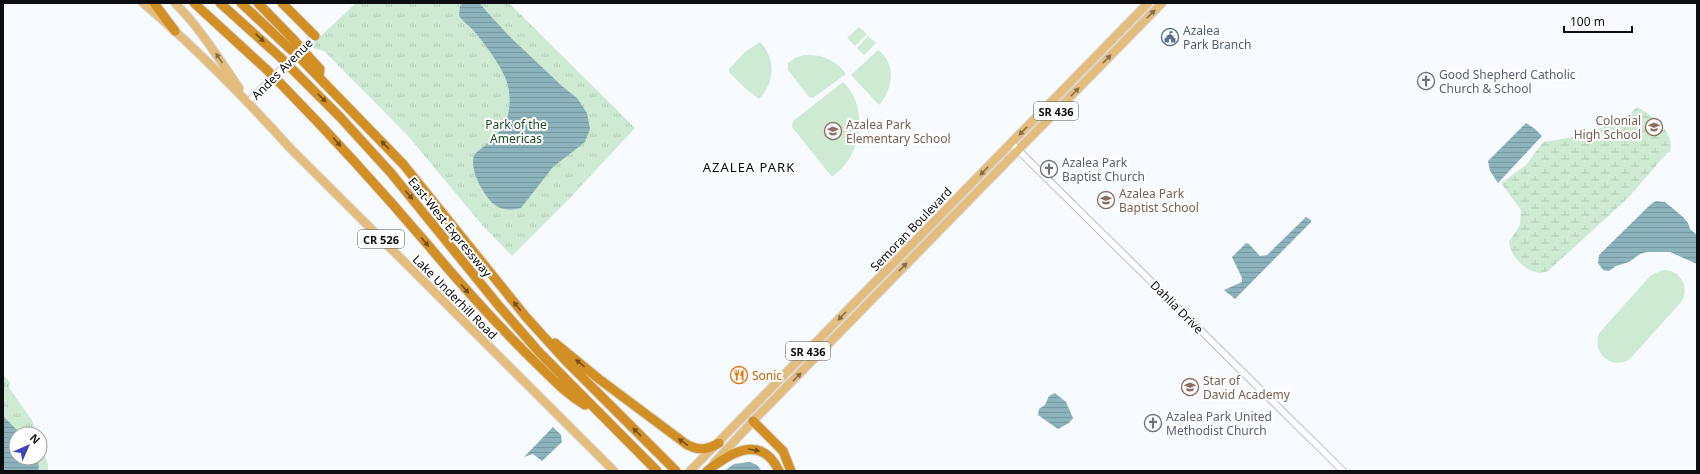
<svg xmlns="http://www.w3.org/2000/svg" width="1700" height="474" font-family="'Noto Sans',sans-serif">
<style>
.green{fill:#cfead2}
.wetland{fill:url(#wetland-marsh)}
.park{fill:url(#park-tufts)}
.water{fill:url(#water-rules)}
.lines{fill:none;stroke-linecap:round;stroke-linejoin:round}
.minor-casing{stroke:#babec6;stroke-width:8}
.major-casing{stroke:#d8d8d9;stroke-width:10}
.highway-casing{stroke:#d8d8d9;stroke-width:11}
.minor{stroke:#fff;stroke-width:6}
.major{stroke:#e4bc7c;stroke-width:8}
.highway{stroke:#d28f24;stroke-width:9}
.highway-bridge-casing{stroke:#d8d8d9;stroke-width:11;stroke-linecap:butt}
.highway-bridge{stroke:#d28f24;stroke-width:9}
.oneway{fill:#836d4b}
.oneway2{fill:#6f4e1a}
.labels{text-anchor:middle;dominant-baseline:central;stroke-width:4;stroke-linejoin:round;paint-order:stroke}
.shield{fill:#fff;stroke:#555658;stroke-width:1}
.shield-label{font-size:11px;font-weight:bold;fill:#0c0d10}
.service-label{font-size:12px;fill:#4e5e75;stroke:#fff;text-anchor:start}
.street-label{font-size:12px;fill:#0c0d10;stroke:#fff}
.worship-label{font-size:12px;fill:#5b616d;stroke:#fff;text-anchor:start}
.education-label{font-size:12px;fill:#785e54;stroke:#fff;text-anchor:start}
.park-label{font-size:12px;fill:#1f4a28;stroke:#fff}
.food-label{font-size:12px;fill:#c56008;stroke:#fff;text-anchor:start}
.neighbourhood-label{font-size:13px;letter-spacing:1px;fill:#0c0d10;stroke:#fff}
</style>
<defs>
<pattern id="wetland-marsh" width="20" height="14" patternUnits="userSpaceOnUse"><rect width="20" height="14" fill="#cfead2"/><path d="M1 5h8M5 5V1M11 12h8M15 12V8" fill="none" stroke="#b1c8b3"/></pattern>
<pattern id="park-tufts" width="24" height="20" patternUnits="userSpaceOnUse"><rect width="24" height="20" fill="#cfead2"/><path d="M3 7l-1-3M5 7V3M7 7l1-3M15 17l-1-3M17 17v-4M19 17l1-3" fill="none" stroke="#b1c8b3"/></pattern>
<pattern id="water-rules" width="6" height="5" patternUnits="userSpaceOnUse"><rect width="6" height="5" fill="#8cb3bc"/><path d="M0 2.5h6" fill="none" stroke="#7899a1"/></pattern>
</defs>
<rect width="100%" height="100%" fill="#f7faff"/>
<path class="green" d="M859 27 867 34 855 46 847 38Z
M868 36 876 43 864 55 857 48Z
M760 42C776 58 775 83 759 99L746 89 729 72V69L745 52Z
M878 50C897 64 893 89 879 105L851 75Z
M804 55C822 54 835 59 846 74L813 98 809 97 788 70V63L795 58Z
M843 82C864 101 863 136 849 159 845 166 838 172 832 177L792 127 793 121Z
M1663 270C1680 270 1690 286 1682 301L1630 359C1612 371 1590 352 1600 332L1651 275Z"/>
<path class="wetland" d="M1637 107C1652 115 1676 133 1670 152L1667 153 1627 199 1548 271C1535 277 1520 266 1513 254 1511 251 1510 246 1509 242L1520 225 1521 210 1501 183 1526 165 1543 142 1580 136 1623 120Z"/>
<path class="park" d="M356 3H509L635 128 569 199 512 256 482 225 408 136 324 51 309 47Z
M3 375 10 382 9 388 32 420 36 434H16V458H40V444L48 464V471H3Z"/>
<path class="water" d="M463 3H479L509 36 563 87 577 98 587 113 590 129 585 142 553 167 521 208C513 210 503 211 495 205 485 198 467 167 475 154 478 150 484 147 487 144 505 129 512 115 509 91 508 75 488 48 478 36 473 28 465 24 459 16L460 6Z
M1526 123 1535 129 1542 136 1498 183 1490 171 1488 161Z
M1656 201 1665 202 1683 217 1688 223 1690 229 1697 235V264L1670 252H1647L1640 254 1629 262 1616 266 1609 271 1603 270 1598 263 1599 255 1651 204Z
M1306 217 1311 220V222L1235 299 1224 290 1242 282V278L1232 257 1246 243 1249 244 1260 256 1267 255Z
M1055 393 1066 402 1073 418 1069 423 1058 429 1038 415 1039 409 1045 405 1049 396Z
M3 416 21 434H16V458H37L39 466 38 471H3Z
M553 427 561 435 562 442 542 461 533 454 524 457Z
M750 462 757 465 762 471H724L734 464Z"/>
<g class="lines">
<g class="minor-casing">
<path id="minor" d="M248 102 315 36
M1011 143 1343 471"/>
</g>
<g class="major-casing">
<path id="major" d="M143 3C196 48 244 97 290 148L614 471
M175 3C200 28 219 59 239 88
M714 463 753 421 1162 3
M690 471 1148 3"/>
</g>
<g class="highway-casing">
<path id="highway" d="M154 3 175 31
M194 3 266 69
M220 3 280 57
M241 3 288 47
M258 3 294 40
M282 3 315 36
M308 56 320 69 319 76
M303 61 403 164 526 317 565 360 676 471
M294 71 340 117 391 173 499 306 539 352 657 471
M281 84C332 136 381 190 428 245 463 287 498 326 537 364 552 378 566 394 585 405
M555 343 599 379 686 444C698 451 707 450 719 443
M753 421 783 451 791 471
M707 471C730 453 761 433 779 471"/>
</g>
<use href="#minor" class="minor"/>
<use href="#major" class="major"/>
<use href="#highway" class="highway"/>
<g class="highway-bridge-casing">
<path id="highway-bridge" d="M294 40 308 56
M288 47 303 61
M280 57 294 71
M266 69 281 84"/>
</g>
<use href="#highway-bridge" class="highway-bridge"/>
</g>
<defs><path id="oneway-solid" d="M-6-.8H1V-3.2L6.5 0L1 3.2V.8H-6Z"/></defs>
<g class="oneway">
<use href="#oneway-solid" transform="translate(1151 14) rotate(-45)"/>
<use href="#oneway-solid" transform="translate(219 58) rotate(-124)"/>
<use href="#oneway-solid" transform="translate(1107 59) rotate(-46)"/>
<use href="#oneway-solid" transform="translate(1075 92) rotate(-46)"/>
<use href="#oneway-solid" transform="translate(1023 131) rotate(134)"/>
<use href="#oneway-solid" transform="translate(984 171) rotate(134)"/>
<use href="#oneway-solid" transform="translate(903 267) rotate(-46)"/>
<use href="#oneway-solid" transform="translate(842 316) rotate(134)"/>
<use href="#oneway-solid" transform="translate(797 377) rotate(-45)"/>
</g>
<g class="oneway2">
<use href="#oneway-solid" transform="translate(260 38) rotate(43)"/>
<use href="#oneway-solid" transform="translate(322 98) rotate(45)"/>
<use href="#oneway-solid" transform="translate(337 142) rotate(49)"/>
<use href="#oneway-solid" transform="translate(385 145) rotate(-134)"/>
<use href="#oneway-solid" transform="translate(409 195) rotate(50)"/>
<use href="#oneway-solid" transform="translate(425 242) rotate(50)"/>
<use href="#oneway-solid" transform="translate(465 289) rotate(48)"/>
<use href="#oneway-solid" transform="translate(517 306) rotate(-129)"/>
<use href="#oneway-solid" transform="translate(580 363) rotate(-141)"/>
<use href="#oneway-solid" transform="translate(637 432) rotate(-135)"/>
<use href="#oneway-solid" transform="translate(683 442) rotate(-145)"/>
<use href="#oneway-solid" transform="translate(754 450) rotate(10)"/>
</g>
<defs>
<g id="civic-ring" transform="scale(0.9)"><circle r="9.5" fill="#fff" stroke="#5c6f8a" stroke-width="1.5"/><path d="M-.6-6.5H3V-4.5H.6V-3L4-1V1h2V6H-6V1h2V-1L-.6-3ZM-1.2 2.5V6h2.4V2.5Z" fill="#5c6f8a"/></g>
<g id="church-ring" transform="scale(0.9)"><circle r="9.5" fill="#fff" stroke="#6b7280" stroke-width="1.5"/><path d="M-1.2-6h2.4v3.5h3.3v2.4h-3.3V6h-2.4V-.1h-3.3v-2.4h3.3Z" fill="#6b7280"/></g>
<g id="school-ring" transform="scale(0.9)"><circle r="9.5" fill="#fff" stroke="#8d6e63" stroke-width="1.5"/><path d="M0-5L7-2L0 1L-7-2ZM-4 1L0 2.5L4 1V4Q0 6-4 4Z" fill="#8d6e63"/></g>
<g id="restaurant-ring" transform="scale(0.9)"><circle r="9.5" fill="#fff" stroke="#e8710a" stroke-width="1.5"/><path d="M-5-6h1v4h1v-4h1v4h1v-4h1v5L-1.5 .5V6h-2V.5L-5-1ZM5-6V6H3V1.5H1.5Q1.5-4 5-6Z" fill="#e8710a"/></g>
</defs>
<g fill-rule="evenodd">
<use href="#civic-ring" x="1170" y="37"/>
<use href="#church-ring" x="1426" y="81"/>
<use href="#school-ring" x="1654" y="127"/>
<use href="#school-ring" x="833" y="131"/>
<use href="#church-ring" x="1049" y="169"/>
<use href="#school-ring" x="1106" y="200"/>
<use href="#restaurant-ring" x="739" y="375"/>
<use href="#school-ring" x="1190" y="387"/>
<use href="#church-ring" x="1153" y="423"/>
</g>
<g class="labels">
<g class="shield">
<rect x="1034" y="102" width="44" height="18" rx="3"/>
<rect x="358" y="230" width="46" height="18" rx="3"/>
<rect x="786" y="342" width="44" height="18" rx="3"/>
</g>
<g class="shield-label">
<text x="1056" y="111">SR 436</text>
<text x="381" y="239">CR 526</text>
<text x="808" y="351">SR 436</text>
</g>
<g class="service-label">
<text x="1183" y="30">Azalea<tspan x="1183" dy="14">Park Branch</tspan></text>
</g>
<g class="street-label">
<text transform="translate(282 69) rotate(-45)">Andes Avenue</text>
<text transform="translate(450 227) rotate(51)">East-West Expressway</text>
<text transform="translate(911 229) rotate(-46)">Semoran Boulevard</text>
<text transform="translate(455 297) rotate(45)">Lake Underhill Road</text>
<text transform="translate(1177 307) rotate(45)">Dahlia Drive</text>
</g>
<g class="worship-label">
<text x="1439" y="74">Good Shepherd Catholic<tspan x="1439" dy="14">Church &amp; School</tspan></text>
<text x="1062" y="162">Azalea Park<tspan x="1062" dy="14">Baptist Church</tspan></text>
<text x="1166" y="416">Azalea Park United<tspan x="1166" dy="14">Methodist Church</tspan></text>
</g>
<g class="education-label">
<text x="1641" y="120" text-anchor="end">Colonial<tspan x="1641" dy="14">High School</tspan></text>
<text x="846" y="124">Azalea Park<tspan x="846" dy="14">Elementary School</tspan></text>
<text x="1119" y="193">Azalea Park<tspan x="1119" dy="14">Baptist School</tspan></text>
<text x="1203" y="380">Star of<tspan x="1203" dy="14">David Academy</tspan></text>
</g>
<g class="park-label">
<text x="516" y="124">Park of the<tspan x="516" dy="14">Americas</tspan></text>
</g>
<g class="food-label">
<text x="752" y="375">Sonic</text>
</g>
<g class="neighbourhood-label">
<text x="749" y="167">AZALEA PARK</text>
</g>
</g>
<rect width="1700" height="474" fill="none" stroke="#0c0d10" stroke-width="8"/>
<g transform="translate(28 446) rotate(45)"><circle r="19" fill="#ffffff" stroke="#9e9e9f"/>
<path d="M0-3L7 15L0 10L-7 15Z" fill="#4043b8"/>
<text y="-6" font-size="11" font-weight="bold" text-anchor="middle" fill="#0c0d10">N</text>
</g>
<path d="M1564 26v6h68v-6" fill="none" stroke="#0c0d10" stroke-width="2"/>
<text x="1570" y="26" font-size="12" fill="#0c0d10" stroke="#ffffff" stroke-width="3" paint-order="stroke">100 m</text>
</svg>
